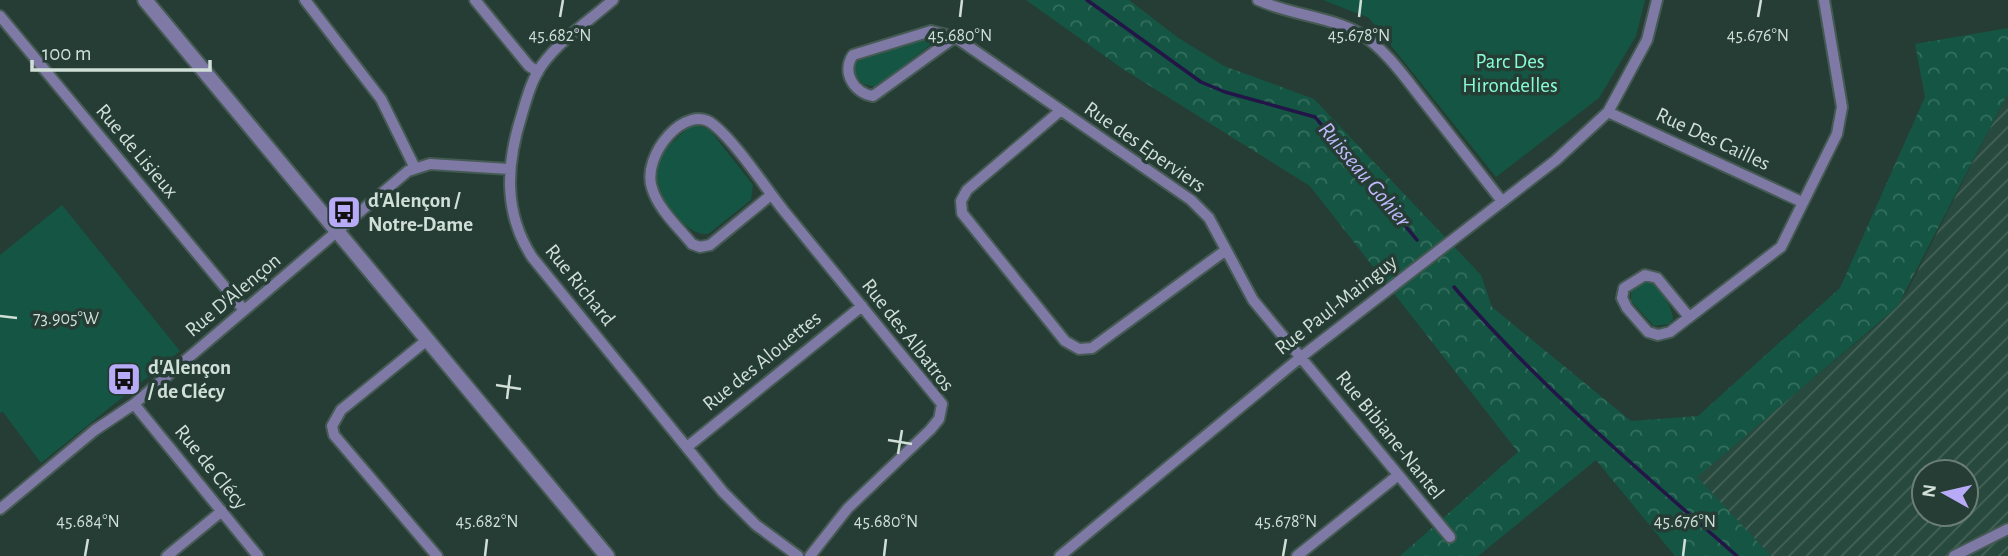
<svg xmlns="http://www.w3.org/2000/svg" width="2008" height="556" font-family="'Alegreya Sans',sans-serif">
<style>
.industrial{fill:url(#industrial-furrows);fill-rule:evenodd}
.green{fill:#145643}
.forest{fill:url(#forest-crowns)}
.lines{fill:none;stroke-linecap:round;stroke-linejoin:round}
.stream{stroke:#231548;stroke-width:3.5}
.minor-casing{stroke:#445a52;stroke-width:14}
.tertiary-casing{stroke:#445a52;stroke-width:18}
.minor{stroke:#7f79a5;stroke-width:10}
.tertiary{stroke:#7f79a5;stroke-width:14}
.ticks{fill:none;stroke:#d1dfd9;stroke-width:2.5}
.labels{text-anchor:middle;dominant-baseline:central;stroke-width:7;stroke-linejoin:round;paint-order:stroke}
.park-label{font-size:21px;fill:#88fcd5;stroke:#253d34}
.street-label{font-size:21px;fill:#d1dfd9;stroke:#253d34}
.poi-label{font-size:21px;font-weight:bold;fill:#d1dfd9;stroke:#253d34;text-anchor:start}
.water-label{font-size:23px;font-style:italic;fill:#c2b8fd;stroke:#253d34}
.ticks-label{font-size:18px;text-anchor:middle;fill:#d1dfd9;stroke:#253d34;stroke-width:7;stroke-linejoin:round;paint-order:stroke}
</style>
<defs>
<pattern id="industrial-furrows" width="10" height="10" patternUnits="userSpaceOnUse" patternTransform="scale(1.75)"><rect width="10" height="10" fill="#28493d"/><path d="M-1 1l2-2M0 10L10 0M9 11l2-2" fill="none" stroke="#466358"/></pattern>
<pattern id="forest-crowns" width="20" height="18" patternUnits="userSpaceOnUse" patternTransform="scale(1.75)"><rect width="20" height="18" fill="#145643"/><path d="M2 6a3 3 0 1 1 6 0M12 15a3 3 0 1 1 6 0" fill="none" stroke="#356e5e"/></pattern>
</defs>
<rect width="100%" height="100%" fill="#253d34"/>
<path class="industrial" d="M2008 93V556H1771L1696 477 1883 320 1907 292ZM1924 472H1966V514H1924Z"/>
<path class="green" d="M1323 0H1645L1636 36 1599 98 1496 177 1369 18Z
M932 37 934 42 876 87 863 84 854 73V64L860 60Z
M696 125 709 129 753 185 751 200 708 234C681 237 646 182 658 156 661 150 669 145 674 141 681 135 687 127 696 125Z
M62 205 180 351 41 463 3 412 0 413V255Z
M1646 280C1659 284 1672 306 1673 319L1669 324 1654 326 1631 301V291Z"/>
<path class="forest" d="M1026 0H1129L1177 37 1224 66 1314 99 1481 275 1492 307 1631 421 1698 416 1840 288 1925 97 1915 44 2008 28V93L1897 307 1697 477 1771 556H1675L1596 460 1478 556H1400L1518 452 1310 186 1123 69Z"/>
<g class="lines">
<path class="stream" d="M1087 0 1201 82 1225 92 1315 117 1417 240
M1454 287C1539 386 1639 470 1737 556"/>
<g class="minor-casing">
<path id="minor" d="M305 0 381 99 415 168
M475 0 529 66 538 72
M613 0C590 20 560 40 542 65 532 79 527 97 522 114 506 164 503 212 532 257L723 492 756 525 798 556
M1258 0C1290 15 1328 16 1359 33 1386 49 1406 79 1425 103 1450 135 1476 168 1501 200
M0 16 244 310
M955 37 873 96C854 93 841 72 853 55L931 31 955 37 1191 200 1209 218 1253 300 1450 537
M1060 111 967 190 961 201 962 213 1065 341 1079 349 1092 348 1226 250
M1608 112 1802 202
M771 195 710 245 700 247 692 244C679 228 658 209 652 188 641 156 686 101 714 125 738 145 764 186 784 211 837 276 889 340 942 404L939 419 930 430 848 508 810 556
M1689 317 1657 278 1645 275 1624 288 1622 298 1627 308 1648 332 1658 335 1670 332 1781 247 1837 134 1842 107 1824 0
M427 340 341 410 332 426 334 435 437 556
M134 404 258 556
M687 447 862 306
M0 509 95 430 134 404 408 171 430 164 509 169
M167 556 222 511
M1060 556 1301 357 1556 160 1608 112 1647 40 1657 0
M1297 556 1397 476
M1954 556 2008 529"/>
</g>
<g class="tertiary-casing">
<path id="tertiary" d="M145 0 607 556"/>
</g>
<use href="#minor" class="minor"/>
<use href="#tertiary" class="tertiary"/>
</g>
<path class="ticks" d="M560 17 563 0M960 17 962 0M1359 17 1361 0M1758 17 1761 0M0 316 17 318M496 385 521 389M507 399 510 375M888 440 912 444M898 454 902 430M85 556 88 539M485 556 487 539M884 556 886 539M1283 556 1286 539M1683 556 1685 539"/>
<defs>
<g id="bus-square" transform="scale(1.75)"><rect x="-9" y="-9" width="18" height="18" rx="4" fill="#b7abf8" stroke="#253d34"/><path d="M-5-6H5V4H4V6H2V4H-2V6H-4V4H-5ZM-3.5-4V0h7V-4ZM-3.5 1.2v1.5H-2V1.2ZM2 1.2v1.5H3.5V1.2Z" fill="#111"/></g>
</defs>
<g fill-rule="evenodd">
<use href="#bus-square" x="344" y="212"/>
<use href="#bus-square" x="124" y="379"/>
</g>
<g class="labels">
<g class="park-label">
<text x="1510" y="61">Parc Des<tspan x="1510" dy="24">Hirondelles</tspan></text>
</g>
<g class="street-label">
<text transform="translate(1713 139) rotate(25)">Rue Des Cailles</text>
<text transform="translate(1145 147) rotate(35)">Rue des Eperviers</text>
<text transform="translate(137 151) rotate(50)">Rue de Lisieux</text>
<text transform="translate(580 285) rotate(51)">Rue Richard</text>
<text transform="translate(233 295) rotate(-40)">Rue D'Alençon</text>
<text transform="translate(1336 305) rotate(-38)">Rue Paul-Mainguy</text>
<text transform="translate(908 335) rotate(52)">Rue des Albatros</text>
<text transform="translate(762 361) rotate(-39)">Rue des Alouettes</text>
<text transform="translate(1390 435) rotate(51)">Rue Bibiane-Nantel</text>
<text transform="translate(211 467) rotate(51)">Rue de Clécy</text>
</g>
<g class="poi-label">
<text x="368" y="200">d'Alençon /<tspan x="368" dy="24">Notre-Dame</tspan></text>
<text x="148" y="367">d'Alençon<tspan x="148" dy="24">/ de Clécy</tspan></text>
</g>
<g class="water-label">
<text transform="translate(1364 175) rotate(50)">Ruisseau Gohier</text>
</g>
</g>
<g class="ticks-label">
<text x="560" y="41">45.682°N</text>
<text x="960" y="41">45.680°N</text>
<text x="1359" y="41">45.678°N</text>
<text x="1758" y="41">45.676°N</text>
<text x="66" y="324">73.905°W</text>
<text x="88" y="527">45.684°N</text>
<text x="487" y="527">45.682°N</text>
<text x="886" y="527">45.680°N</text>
<text x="1286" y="527">45.678°N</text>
<text x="1685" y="527">45.676°N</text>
</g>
<g transform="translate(1945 493) rotate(278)"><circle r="33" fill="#253d34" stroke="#6a7e76" stroke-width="2"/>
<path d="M0-5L12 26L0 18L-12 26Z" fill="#b7abf8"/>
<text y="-10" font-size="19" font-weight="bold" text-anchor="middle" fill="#d1dfd9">N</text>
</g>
<path d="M32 60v10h178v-10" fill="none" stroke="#d1dfd9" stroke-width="3.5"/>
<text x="42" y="60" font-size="21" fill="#d1dfd9" stroke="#253d34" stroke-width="5" paint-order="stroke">100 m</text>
</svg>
